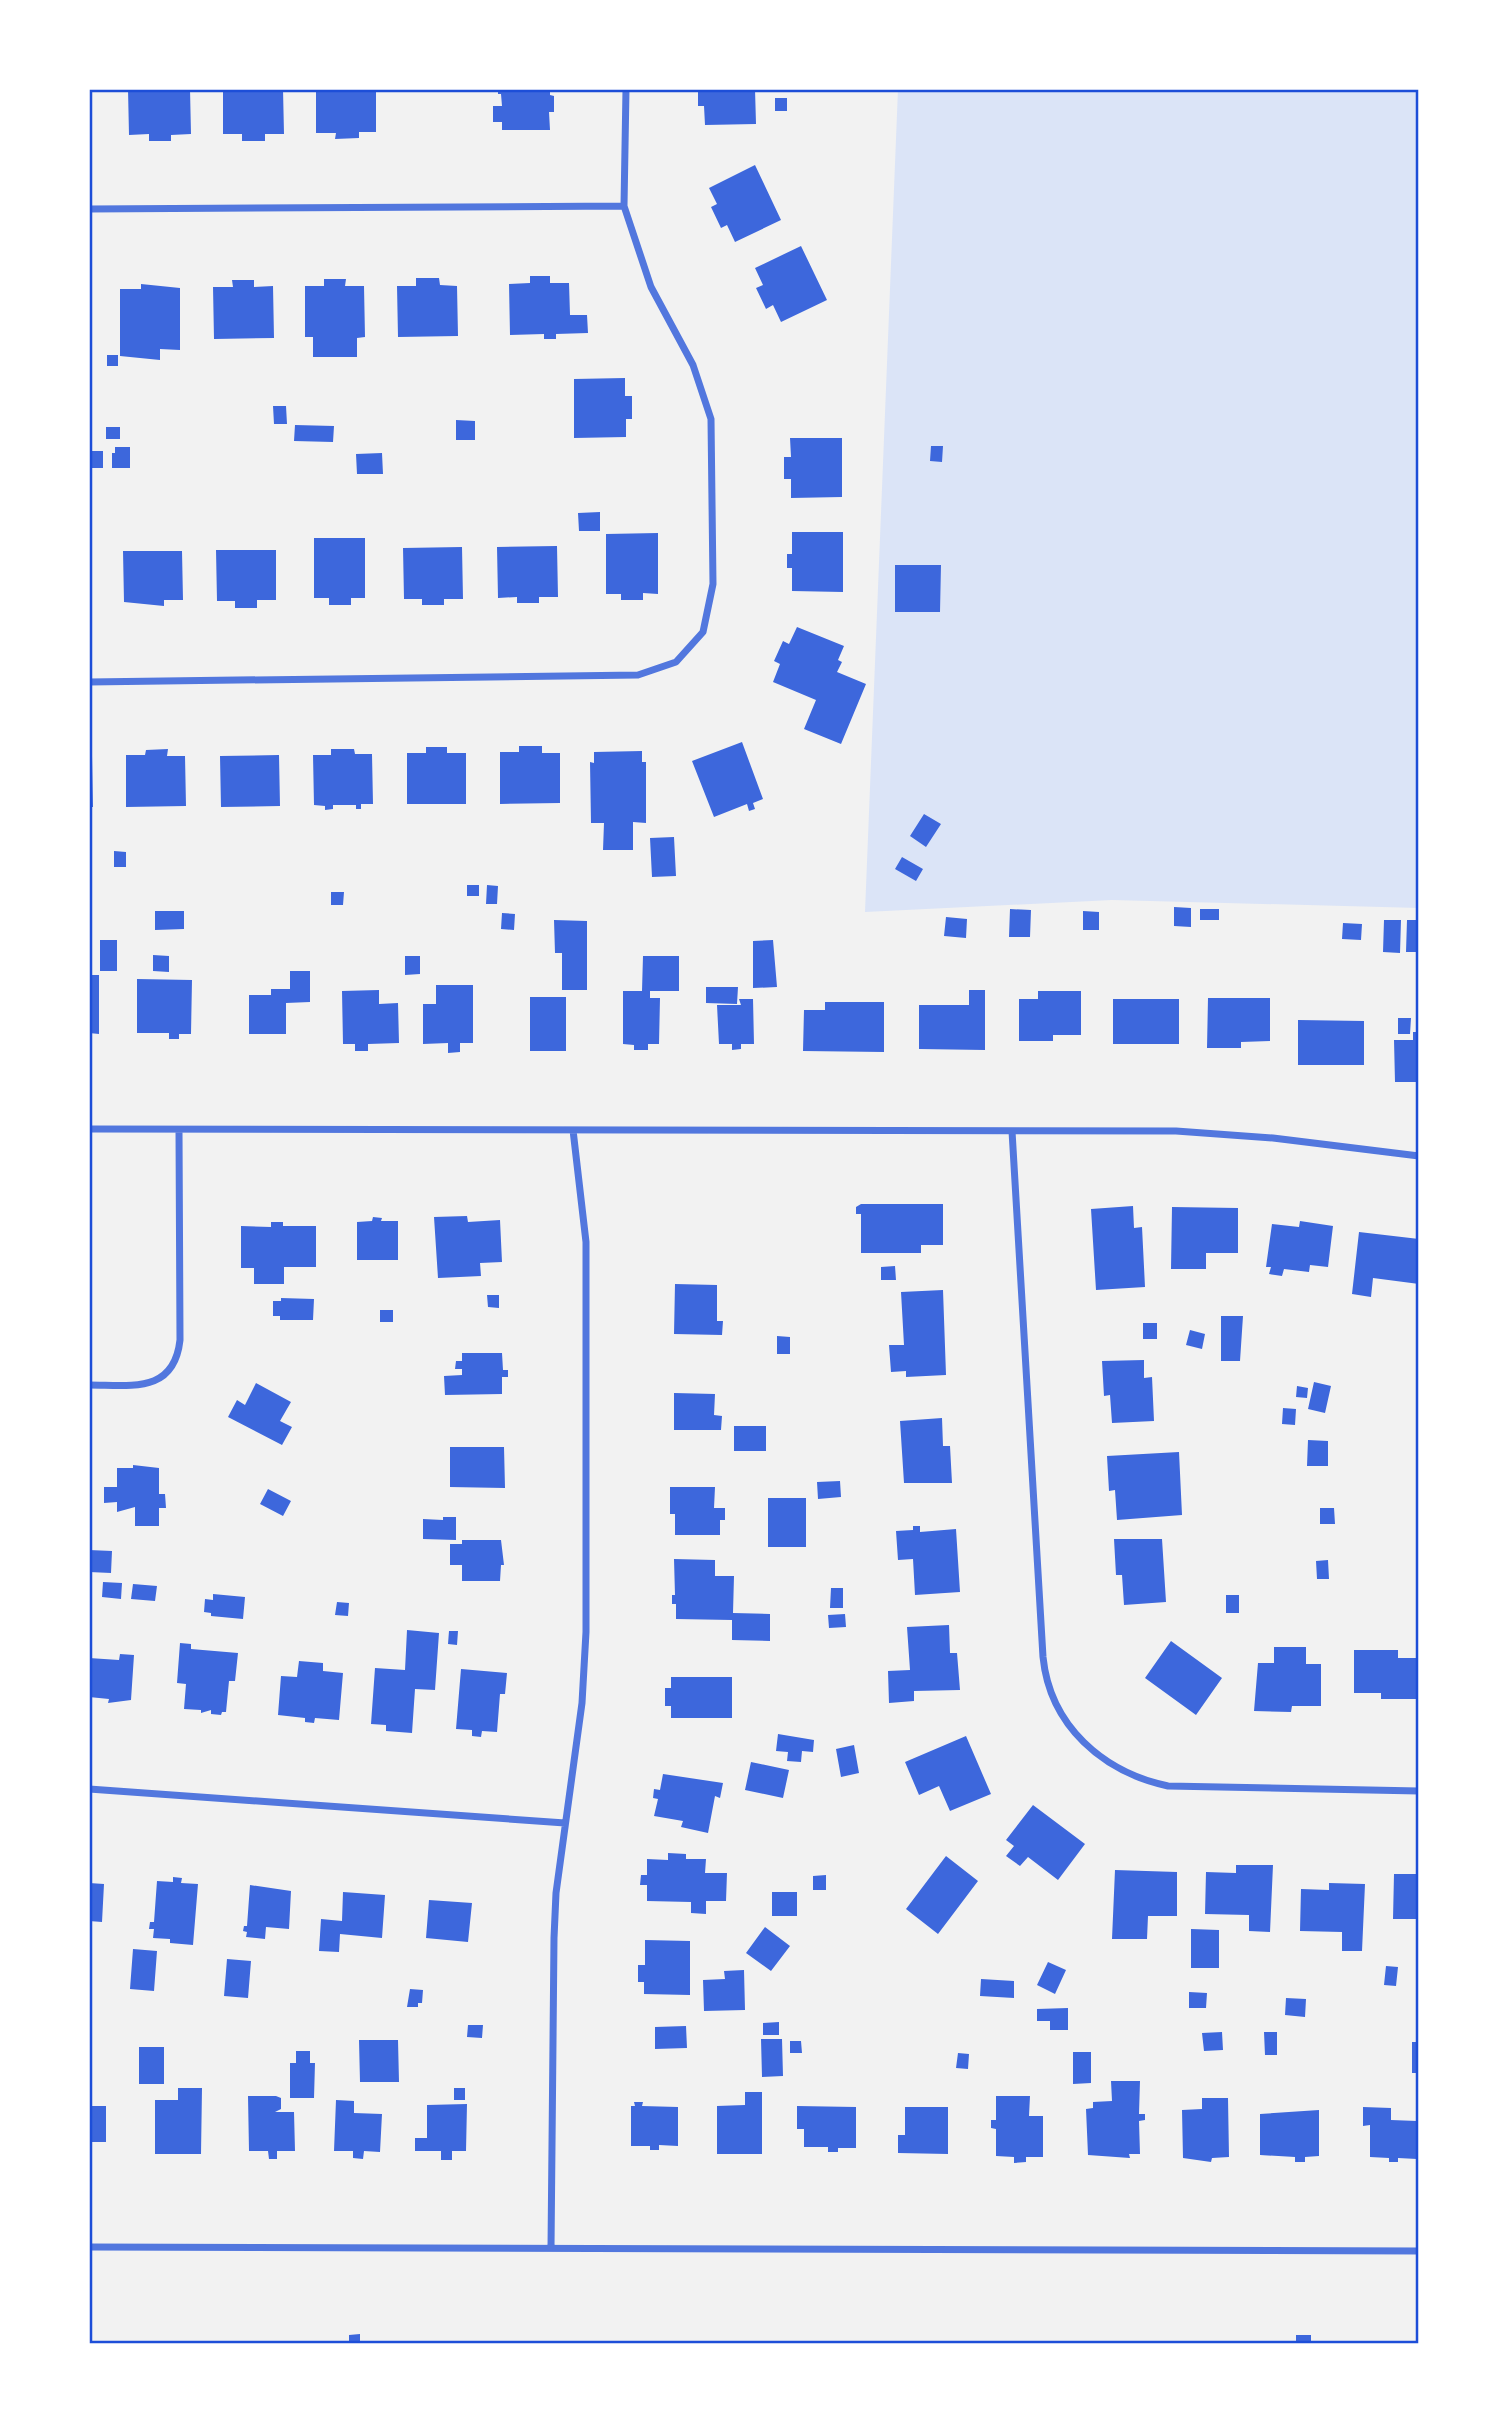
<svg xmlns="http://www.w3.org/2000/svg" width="1508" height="2433" font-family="Cabin,sans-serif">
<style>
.green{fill:#dbe4f7}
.building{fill:#3d67dc}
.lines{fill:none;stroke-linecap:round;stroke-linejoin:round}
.minor{stroke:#5277de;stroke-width:7}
.neatline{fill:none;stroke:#1d4ed8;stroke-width:2.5}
</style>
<rect width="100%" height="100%" fill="#f2f2f2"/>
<path class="green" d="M898 89H1419V908L1112 900 865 912Z"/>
<path class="building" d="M89 89H92V135H89Z
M128 89H190L191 134 171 135V141H149V134L129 135Z
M223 89H283L284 134H265V141H242V134H223Z
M316 89H376V132H359V138L335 139 336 133H316Z
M498 89H550V95L554 96V112H549L550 130H502V122H493V106H502L501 94H498Z
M698 89H755L756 124 705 125 704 106H698Z
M775 98H787V111H775Z
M755 165 781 220 735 242 727 225 721 228 711 207 717 204 709 188Z
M801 246 827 300 781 322 773 305 766 309 756 288 763 285 755 268Z
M530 276H550V283H569L570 315H587L588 333 556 334V339H544V334L510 335 509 284 530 283Z
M416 278H439L440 285 457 286 458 336 398 337 397 286H416Z
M324 279H346L345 286H364L365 337 357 338V357H313V337H305V286H324Z
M232 280H254V287L273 286 274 338 214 339 213 287H233Z
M141 284 180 288V350L160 349V360L120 356V289H141Z
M107 355H118V366H107Z
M625 378V396H632V419H626V437L574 438V379Z
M273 406H286L287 424H274Z
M456 420 475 421V440H456Z
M295 425 334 426 333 442 294 441Z
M106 427H120V439H106Z
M790 438H842V497L791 498V479H784V457H791Z
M931 446H943L942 462 930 461Z
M115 447H130V468H112V453H115Z
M89 451H103V468H89Z
M382 453 383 474H357L356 454Z
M600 512V531H579L578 513Z
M792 532H843V592L792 591V568H787V554H792Z
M658 533V594L643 593V600H621V594H606V534Z
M314 538H365V598H351V605H329V598H314Z
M557 546 558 597H539V603H517V597L498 598 497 547Z
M462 547 463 599H444V605H422V599H404L403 548Z
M216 550H276V600H257V608H235V601H217Z
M123 551H182L183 600H164V606L124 602Z
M895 565H941L940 612H895Z
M797 627 844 646 838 660 842 662 837 672 866 684 841 744 804 729 816 700 773 682 780 664 774 661 783 641 789 644Z
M742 742 763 799 753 803 755 809 749 811 747 804 714 817 692 761Z
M519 746H542V753H560V803L500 804V752H519Z
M426 747H447V753H466V804H407V753H426Z
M168 749 167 756H185L186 806 126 807V755H145L146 750Z
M331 749H354L355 754H372L373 804H361V809H356V805H333V809L325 810V806L314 805 313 755H331Z
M642 751V762H646V823L633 822V850H603L604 823H591L590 762 594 763V752Z
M279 755 280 806 221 807 220 756Z
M89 756H92L93 807H89Z
M924 814 941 824 926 847 910 836Z
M674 837 676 876 652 877 650 838Z
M114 851 126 852V867H114Z
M902 857 923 869 916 881 895 869Z
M467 885H479V896H467Z
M487 885 498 886 497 904H486Z
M331 892H344L343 905H331Z
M1174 907 1191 908V927L1174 926Z
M1010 909 1031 910 1030 937H1009Z
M1200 909H1219V920H1200Z
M155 911H184V929L155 930Z
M1083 911 1099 912V930H1083Z
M502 913 515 914 514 930 501 929Z
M946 917 967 919 966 938 944 936Z
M554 920 587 921V990H562V953H555Z
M1384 920H1401L1400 953 1383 952Z
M1407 920H1419V952H1406Z
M1343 923 1362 924 1361 940 1342 939Z
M100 940H117V971H100Z
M773 940 777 987 753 988V941Z
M153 955 169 956V972L153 971Z
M405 956H420V974L405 975Z
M643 956H679V991H650V998H660L659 1044H648V1050H634V1045L623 1044V991H642Z
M290 971H310V1002L286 1003V1034H249V995H271V989H290Z
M89 975H99V1034L89 1033Z
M137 979 192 980 191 1034H179V1039H169V1033H137Z
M436 985H473V1043H460V1052L448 1053V1043L423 1044V1004H436Z
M706 987H738L737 1004 706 1003Z
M379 990V1004L398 1003 399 1043 368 1044V1051H355V1044H343L342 991Z
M969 990H985V1050L919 1049V1005H969Z
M1038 991H1081V1035H1053V1041H1019V999H1038Z
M530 997H566V1051H530Z
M1208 998H1270V1041L1241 1042V1048H1207Z
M739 999H753L754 1044H741V1049L732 1050V1044H719L717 1005H741Z
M1113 999H1179V1044H1113Z
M825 1002H884V1052L803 1051 804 1010H825Z
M1398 1018H1411L1410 1034H1398Z
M1298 1020 1364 1021V1065H1298Z
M1413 1032H1419V1082H1395L1394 1040H1413Z
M861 1204H943V1245H921V1253H861V1214H856V1207Z
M1133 1206 1134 1228 1142 1227 1145 1287 1096 1290 1091 1209Z
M1172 1207 1238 1208V1253H1206V1269H1171Z
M467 1216 468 1222 500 1220 502 1262 480 1263 481 1276 438 1278 434 1217Z
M373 1217 382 1218 381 1221H398V1260H357V1222L372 1221Z
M1300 1221 1333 1226 1328 1267 1310 1265 1309 1272 1284 1269 1282 1276 1269 1274 1271 1267H1266L1272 1224 1299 1227Z
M271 1222H283V1226H316V1267H284V1284H254V1268H241V1226L271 1227Z
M1359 1232 1419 1239V1284L1373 1278 1371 1297 1352 1294Z
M895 1266 896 1280H881V1267Z
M675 1284 717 1285V1321H723L722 1335 674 1334Z
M943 1290 946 1375 906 1377V1371L891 1372 889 1345H904L901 1292Z
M487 1295H499V1308L488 1307Z
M281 1298 314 1299 313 1320H280V1316H273V1301H281Z
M380 1310H393V1322H380Z
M1221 1316H1243L1240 1361H1221Z
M1143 1323H1157V1339H1143Z
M1190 1330 1205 1334 1202 1349 1186 1345Z
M777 1336 790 1337V1354H777Z
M462 1353H502L503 1370H508V1377H502V1394L445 1395 444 1376 462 1375V1369H455L456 1361H462Z
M1144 1360V1378L1152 1377 1154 1421 1112 1423 1110 1395 1104 1396 1102 1361Z
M1314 1382 1331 1386 1325 1413 1308 1409Z
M256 1383 291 1402 280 1421 292 1427 282 1445 228 1417 237 1400 245 1405Z
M1297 1386 1308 1388 1307 1398 1296 1397Z
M674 1393 715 1394 714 1415 722 1416 721 1430H674Z
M1283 1408 1296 1409 1295 1425 1282 1424Z
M942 1418 943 1446H950L952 1483H904L900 1421Z
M734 1426H766V1451H734Z
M1308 1440 1328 1441V1466H1307Z
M450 1447H504L505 1488 450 1487Z
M1179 1452 1182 1515 1117 1520 1115 1490 1109 1491 1107 1456Z
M133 1465 159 1468V1494H165L166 1508H159V1526H135V1507L117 1512V1502L104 1503V1487H117V1468H133Z
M840 1481 841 1497 818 1499 817 1482Z
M670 1487H715L714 1508H725V1520H720V1535H675V1514H670Z
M268 1489 291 1501 283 1516 260 1504Z
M768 1498H806V1547H768Z
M1320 1508H1334L1335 1524H1320Z
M443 1517H456V1540L423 1539V1519L443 1520Z
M913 1526H920V1532L956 1529 960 1592 915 1595 913 1559 898 1560 896 1531 913 1530Z
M1114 1539H1162L1166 1602 1124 1605 1122 1575H1116Z
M462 1540H501L504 1565H501L500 1581H462V1565H450V1544H462Z
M89 1550 112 1551 111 1573 89 1572Z
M674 1559 715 1560V1576H734L733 1613 770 1614V1641L732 1640V1620L676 1619V1604H672V1595H675Z
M1328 1560 1329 1579H1317L1316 1561Z
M103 1582 122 1583 121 1599 102 1597Z
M133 1584 157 1586 155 1601 131 1599Z
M831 1588H843V1608H830Z
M213 1594 245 1597 243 1619 211 1616V1613L204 1612 205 1599 213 1600Z
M1226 1595H1239V1613H1226Z
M337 1602 349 1603 348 1616 335 1615Z
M845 1614 846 1627 829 1628 828 1615Z
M949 1625 950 1653H957L960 1690 914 1691V1701L889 1703 888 1671 910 1670 907 1627Z
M407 1630 439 1633 435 1690 415 1689 412 1733 386 1731V1725L371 1724 375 1668 405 1670Z
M449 1631H458L457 1645 448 1644Z
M1171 1641 1222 1678 1196 1715 1145 1678Z
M180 1643 191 1644V1649L238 1653 235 1681H229L226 1712H222L221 1715 211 1714V1710L201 1713V1710L184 1709 186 1684 177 1683Z
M1274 1647H1306V1664H1321V1706H1292L1291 1712 1254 1711 1258 1663H1274Z
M1354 1650H1398V1658H1417L1416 1699H1381V1693H1354Z
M120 1654 134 1655 131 1700 108 1703 109 1699 89 1697V1658L119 1660Z
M299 1661 323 1663V1671L343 1673 339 1720 315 1718 314 1723 305 1722V1718L278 1715 281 1676 297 1677Z
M461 1669 507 1673 505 1694H500L497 1732 482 1731 481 1737 472 1736V1730L456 1729Z
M671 1677H732V1718H671V1706H665V1688H671Z
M778 1734 814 1740 813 1752 802 1751 801 1762 787 1761 788 1752 776 1751Z
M966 1736 991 1794 950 1811 939 1786 919 1795 905 1762Z
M854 1745 859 1773 841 1777 836 1749Z
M751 1762 789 1770 783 1798 745 1790Z
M663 1774 723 1783 720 1798 715 1796 708 1833 681 1827 683 1821 654 1816 658 1799 653 1798 654 1789 660 1790Z
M1033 1805 1085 1844 1058 1880 1028 1857 1020 1866 1006 1856 1014 1846 1006 1840Z
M668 1853 686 1854V1859H706L705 1873H727L726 1901H706V1914L691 1913V1902L647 1901V1885H640L641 1875H647V1859L668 1860Z
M946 1856 978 1881 938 1934 906 1909Z
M1236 1865H1273L1270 1932 1249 1931V1915L1205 1914 1206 1872 1236 1873Z
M1115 1870 1177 1872V1916H1148L1147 1939H1112Z
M1394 1874H1419V1919H1393Z
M826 1875V1890H813V1876Z
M173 1877 182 1878 181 1883 198 1884 193 1945 170 1943V1939L153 1938 154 1929H149L150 1922H154L157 1881 173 1882Z
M89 1883 104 1884 102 1922 89 1921Z
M1329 1883 1365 1884 1362 1951H1342V1932L1300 1931 1301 1889 1329 1890Z
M250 1885 291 1891 289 1929 266 1927 265 1939 246 1937 247 1932 243 1931 244 1926H247Z
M343 1892 385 1895 382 1938 340 1934 339 1952 319 1951 321 1919 342 1921Z
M772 1892H797V1916H772Z
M429 1900 472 1903 468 1942 426 1938Z
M765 1927 790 1946 771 1971 746 1953Z
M1191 1929 1219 1930V1968H1191Z
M645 1940 690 1941V1995L644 1994V1982H638V1965H645Z
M133 1949 157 1951 154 1991 130 1989Z
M227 1959 251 1961 248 1998 224 1996Z
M1048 1962 1066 1970 1055 1994 1037 1985Z
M1386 1966 1398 1967 1396 1986 1384 1985Z
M744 1970 745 2010 704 2011 703 1980 725 1979 724 1971Z
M981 1979 1014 1981V1998L980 1996Z
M410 1989 423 1990 422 2003H418V2007H407Z
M1189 1992 1207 1993 1206 2008H1189Z
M1286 1998 1306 1999 1305 2017 1285 2015Z
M1068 2008V2030H1050V2021H1037V2009Z
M779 2022V2035H763V2023Z
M468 2025H483L482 2038 467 2037Z
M686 2026 687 2048 655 2049V2027Z
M1222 2032 1223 2050 1204 2051 1202 2033Z
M1264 2032H1277V2055H1265Z
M761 2039H782L783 2076 762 2077Z
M359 2040H398L399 2082H360Z
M790 2041H801L802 2053H790Z
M1412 2042H1419V2073H1412Z
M139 2047H164V2084H139Z
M296 2051H310V2063H315L314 2098H290V2063H296Z
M1073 2052H1091V2083L1073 2084Z
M958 2053 969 2054 968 2069 956 2068Z
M1111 2081H1140L1139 2114H1145V2120L1139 2121 1140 2154H1129L1130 2158 1088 2155 1086 2109 1093 2108V2102L1112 2101Z
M178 2088H202L201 2154H155V2100H178Z
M454 2088H465V2100H454Z
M745 2092H762V2154H717V2106L745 2105Z
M248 2096H276L281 2098V2109L275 2112H294L295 2151H277V2159H269L268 2151H249Z
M996 2096H1030L1029 2116H1043V2157H1026V2162L1014 2163V2157L996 2156V2129L991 2128V2120H996Z
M1202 2098H1228L1229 2157 1212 2158 1211 2162 1183 2158 1182 2110 1202 2109Z
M336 2100 354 2101V2113L382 2114 380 2152 364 2151 363 2159 353 2158V2151H334Z
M634 2102H643L642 2106 678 2107V2146L659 2145V2150H650V2146H631V2106H635Z
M467 2104 466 2151H452V2160H441V2151H415V2138H427V2105Z
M89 2106H106V2142H89Z
M797 2106 856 2107V2148H838V2152H828V2147H804V2129H797Z
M905 2107H948V2154L898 2153V2135H905Z
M1363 2107 1391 2108V2120L1417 2121V2159L1398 2158V2162H1389V2158L1370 2157V2125L1363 2126Z
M1319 2110V2156L1305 2157V2162H1295V2157L1260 2155V2114Z
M360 2334V2344H349V2335Z
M1296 2335H1311V2344H1296Z"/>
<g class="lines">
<path class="minor" d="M89 209 624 206
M89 682 638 675 676 662 703 632 713 584 711 419 693 365 651 287 624 206 626 89
M89 1129 1176 1131 1273 1138 1419 1156
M1012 1131 1043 1657C1050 1726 1103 1772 1168 1786L1419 1791
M89 1385C131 1385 174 1394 180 1340L179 1130
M89 1789 565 1823
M89 2247 1419 2251
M551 2248 554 1938 556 1893 582 1703 586 1632V1242L573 1130"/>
</g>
<rect width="1508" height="2433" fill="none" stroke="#ffffff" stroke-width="182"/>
<rect x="91" y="91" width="1326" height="2251" class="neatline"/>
</svg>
